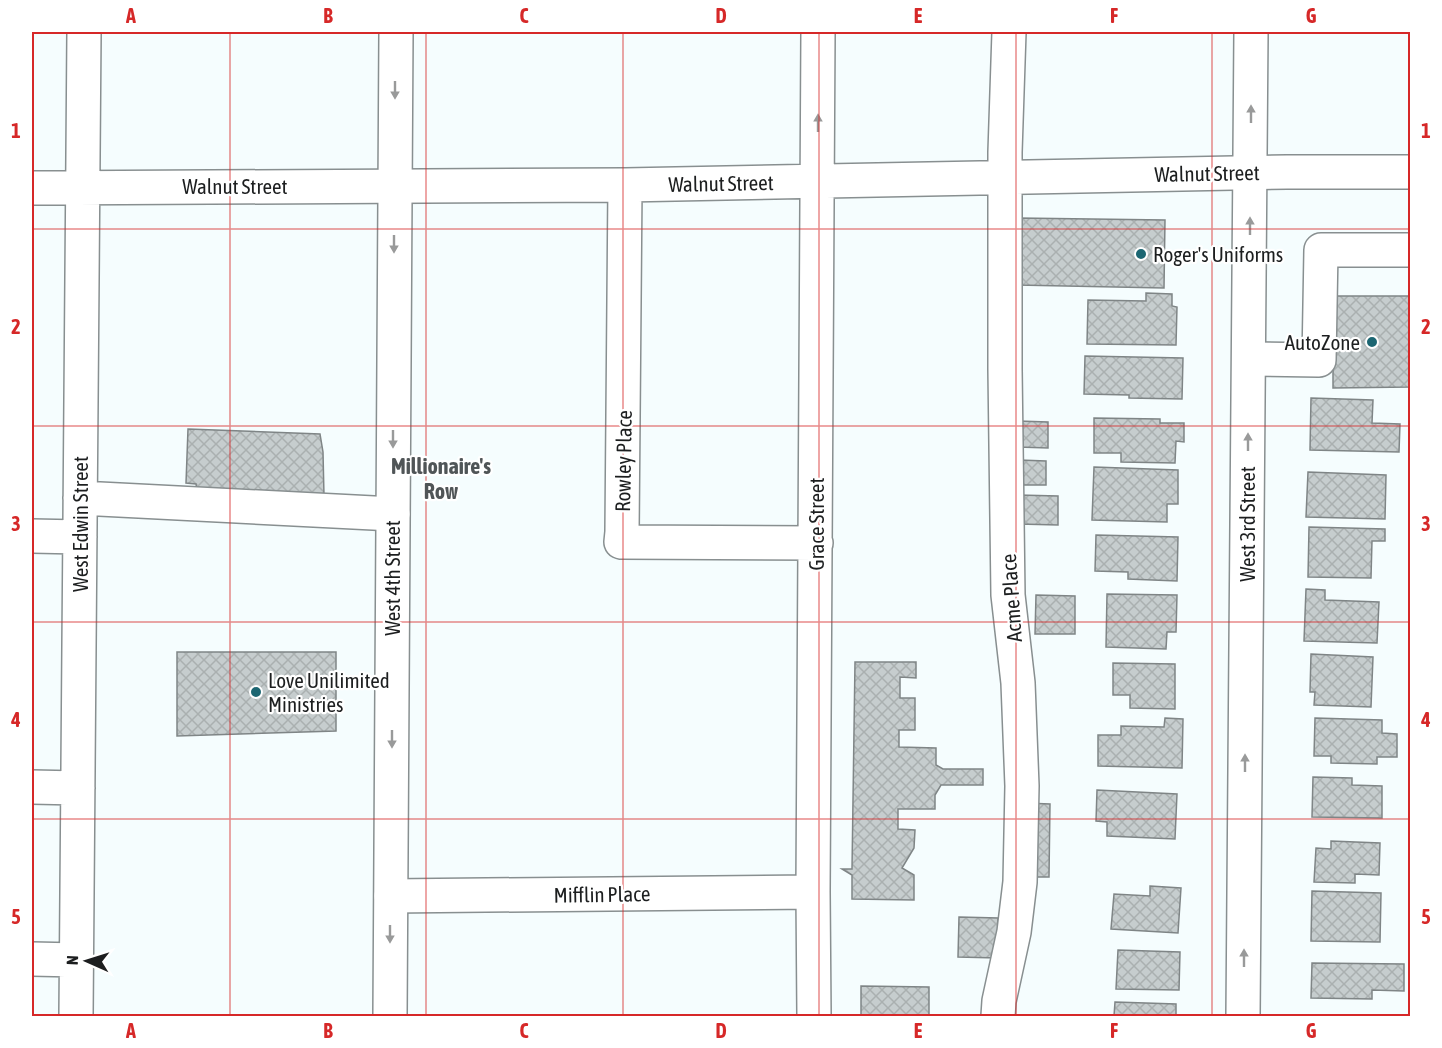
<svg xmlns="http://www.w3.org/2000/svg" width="1442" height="1048" font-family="'Asap Condensed',sans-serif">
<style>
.building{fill:url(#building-cross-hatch);stroke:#7f8586;stroke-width:1.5}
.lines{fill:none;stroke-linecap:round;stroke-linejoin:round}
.minor-casing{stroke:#888f90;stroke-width:36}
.major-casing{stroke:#888f90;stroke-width:36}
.minor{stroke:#fff;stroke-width:33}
.major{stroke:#fff;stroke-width:33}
.oneway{fill:#999a9a}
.grid{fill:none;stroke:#d62828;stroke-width:1.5;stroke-opacity:0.55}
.poi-dot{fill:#1c6672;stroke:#fff;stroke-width:2}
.labels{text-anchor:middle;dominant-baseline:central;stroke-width:4.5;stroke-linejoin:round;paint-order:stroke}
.street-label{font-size:21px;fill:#1c1e1f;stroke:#fff}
.poi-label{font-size:21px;fill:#1c1e1f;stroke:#fff;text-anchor:start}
.neighbourhood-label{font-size:22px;font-weight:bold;fill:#505557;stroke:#fff}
.neatline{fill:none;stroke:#d62828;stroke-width:2}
.grid-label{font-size:20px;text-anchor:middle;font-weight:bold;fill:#d62828}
</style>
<defs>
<pattern id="building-cross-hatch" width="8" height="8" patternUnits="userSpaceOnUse" patternTransform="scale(1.5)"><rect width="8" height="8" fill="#c6cdce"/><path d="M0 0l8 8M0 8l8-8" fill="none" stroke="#aab0b0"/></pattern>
</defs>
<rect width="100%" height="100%" fill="#f5fdfe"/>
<path class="building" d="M1018 218 1165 220 1164 288 1016 285Z
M1146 293 1172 294V306L1177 307 1176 345 1087 344 1088 300 1146 301Z
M1333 296H1410V387L1333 388Z
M1085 356 1183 358 1182 399 1129 398V395L1084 394Z
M1311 398 1373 400 1372 423 1400 424 1399 452 1310 450Z
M1094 418 1160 419V423H1184V442L1176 441 1175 463 1121 462V453H1094Z
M1018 421 1048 422V448L1018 447Z
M188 429 320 434 323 452 324 496 198 497 196 484 186 483Z
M1019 460 1046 461V485H1018Z
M1094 467 1178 470V504H1167V522L1092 520Z
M1308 472 1386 475 1385 519 1306 517Z
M1018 495 1058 496V525L1018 524Z
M1309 527 1385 529V541H1372L1371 578 1308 577Z
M1096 535 1178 537 1177 581 1128 579V572L1095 571Z
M1306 589 1325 590V600L1379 602 1377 643 1304 641Z
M1107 594 1177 595 1176 632H1167L1166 649 1106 647Z
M1036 595 1075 596V634H1035Z
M177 652H336V731L177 736Z
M1311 654 1373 657 1371 707 1314 705 1315 692H1310Z
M855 662H916V678L900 677V698H915V730H899V747L936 748V765L943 769H983V785H941L935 795V809H898V829L915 830 914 848 902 868 914 875V900L852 899V875L842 869H852Z
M1113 663 1175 664V709L1130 708V695H1113Z
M1165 718 1183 719 1182 768 1098 766V735H1121V726L1164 727Z
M1315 718 1382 720V733L1397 734V757H1377V764L1331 763V756H1314Z
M1313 777 1352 778V785L1382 786V818L1312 817Z
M1097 790 1177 794 1175 839 1107 836V822L1096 821Z
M1024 803 1050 804 1049 877H1022Z
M1331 841 1380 843 1379 875 1355 874V883L1314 882 1316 848 1331 849Z
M1150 886 1181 888 1178 933 1111 929 1114 894 1150 896Z
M1312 891 1381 893 1380 942 1311 941Z
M959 917 998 918 997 958 958 957Z
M1118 950 1180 952 1179 990 1116 989Z
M1312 963 1404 964V991L1372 990V999L1311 998Z
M861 986 929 987V1016H861Z
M1115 1002 1176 1004V1016H1114Z"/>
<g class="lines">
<g class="minor-casing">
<path id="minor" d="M625 185 622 532 621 542 816 543
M32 188 625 185 1287 172H1410
M1249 359 1319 360 1321 250H1410
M80 498 393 514
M32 536 80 537
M32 787 78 788
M391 896 813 892
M32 959 77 960
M76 1016 84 32
M814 1016 813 892 818 32
M998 1016 999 1001 1014 932 1020 882 1022 786 1018 683 1008 595 1005 369V152L1009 32"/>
</g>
<g class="major-casing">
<path id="major" d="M390 1016 396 32
M1243 1016 1251 32"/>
</g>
<use href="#minor" class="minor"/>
<use href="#major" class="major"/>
</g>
<defs><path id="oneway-solid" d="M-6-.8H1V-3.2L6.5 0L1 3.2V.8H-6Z" transform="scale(1.5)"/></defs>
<g class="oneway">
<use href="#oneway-solid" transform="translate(395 90) rotate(90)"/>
<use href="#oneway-solid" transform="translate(1251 114) rotate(-90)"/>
<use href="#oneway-solid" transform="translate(818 123) rotate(-90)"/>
<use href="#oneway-solid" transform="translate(1250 226) rotate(-90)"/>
<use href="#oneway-solid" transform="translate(394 244) rotate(90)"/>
<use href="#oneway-solid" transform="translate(393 439) rotate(90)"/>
<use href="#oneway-solid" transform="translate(1248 442) rotate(-90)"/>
<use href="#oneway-solid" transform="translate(392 739) rotate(90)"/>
<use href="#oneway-solid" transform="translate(1245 763) rotate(-90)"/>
<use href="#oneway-solid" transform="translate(390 934) rotate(90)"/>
<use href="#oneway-solid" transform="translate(1244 958) rotate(-90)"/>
</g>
<path class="grid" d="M230 32V1016M426 32V1016M623 32V1016M819 32V1016M1016 32V1016M1212 32V1016M32 229H1410M32 426H1410M32 622H1410M32 819H1410"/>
<g class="poi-dot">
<circle cx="1141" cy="254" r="6"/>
<circle cx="1372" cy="342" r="6"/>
<circle cx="256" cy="692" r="6"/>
</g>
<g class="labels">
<g class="street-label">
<text transform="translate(1207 173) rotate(-1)">Walnut Street</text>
<text transform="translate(721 183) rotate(-1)">Walnut Street</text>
<text x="235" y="186">Walnut Street</text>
<text transform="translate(623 461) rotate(-89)">Rowley Place</text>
<text transform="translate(80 524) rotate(-90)">West Edwin Street</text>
<text transform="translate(816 524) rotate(-90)">Grace Street</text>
<text transform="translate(1247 524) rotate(-90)">West 3rd Street</text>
<text transform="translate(392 578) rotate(-90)">West 4th Street</text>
<text transform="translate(1011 598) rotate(-94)">Acme Place</text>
<text transform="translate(602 894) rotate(-1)">Mifflin Place</text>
</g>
<g class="poi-label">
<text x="1153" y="254">Roger's Uniforms</text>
<text x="1360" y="342" text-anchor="end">AutoZone</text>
<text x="268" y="680">Love Unilimited<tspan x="268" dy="24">Ministries</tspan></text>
</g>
<g class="neighbourhood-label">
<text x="441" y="466">Millionaire's<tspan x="441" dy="25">Row</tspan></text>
</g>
</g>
<rect width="1442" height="1048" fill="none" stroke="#ffffff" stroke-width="66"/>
<g transform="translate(87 961) rotate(273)" stroke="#ffffff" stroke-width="4.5" paint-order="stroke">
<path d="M0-4.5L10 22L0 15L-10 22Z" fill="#1c1e1f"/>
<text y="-9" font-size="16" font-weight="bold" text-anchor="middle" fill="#1c1e1f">N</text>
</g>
<rect x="33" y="33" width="1376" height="982" class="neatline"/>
<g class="grid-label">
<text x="131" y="23">A</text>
<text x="328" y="23">B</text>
<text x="524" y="23">C</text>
<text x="721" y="23">D</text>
<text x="918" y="23">E</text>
<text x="1114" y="23">F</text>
<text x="1311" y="23">G</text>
<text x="16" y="138">1</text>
<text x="1426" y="138">1</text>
<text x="16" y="334">2</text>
<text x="1426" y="334">2</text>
<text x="16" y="531">3</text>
<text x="1426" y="531">3</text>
<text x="16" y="727">4</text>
<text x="1426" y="727">4</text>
<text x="16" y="924">5</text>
<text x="1426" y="924">5</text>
<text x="131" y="1038">A</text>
<text x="328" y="1038">B</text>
<text x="524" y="1038">C</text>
<text x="721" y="1038">D</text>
<text x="918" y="1038">E</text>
<text x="1114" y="1038">F</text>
<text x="1311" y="1038">G</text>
</g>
</svg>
